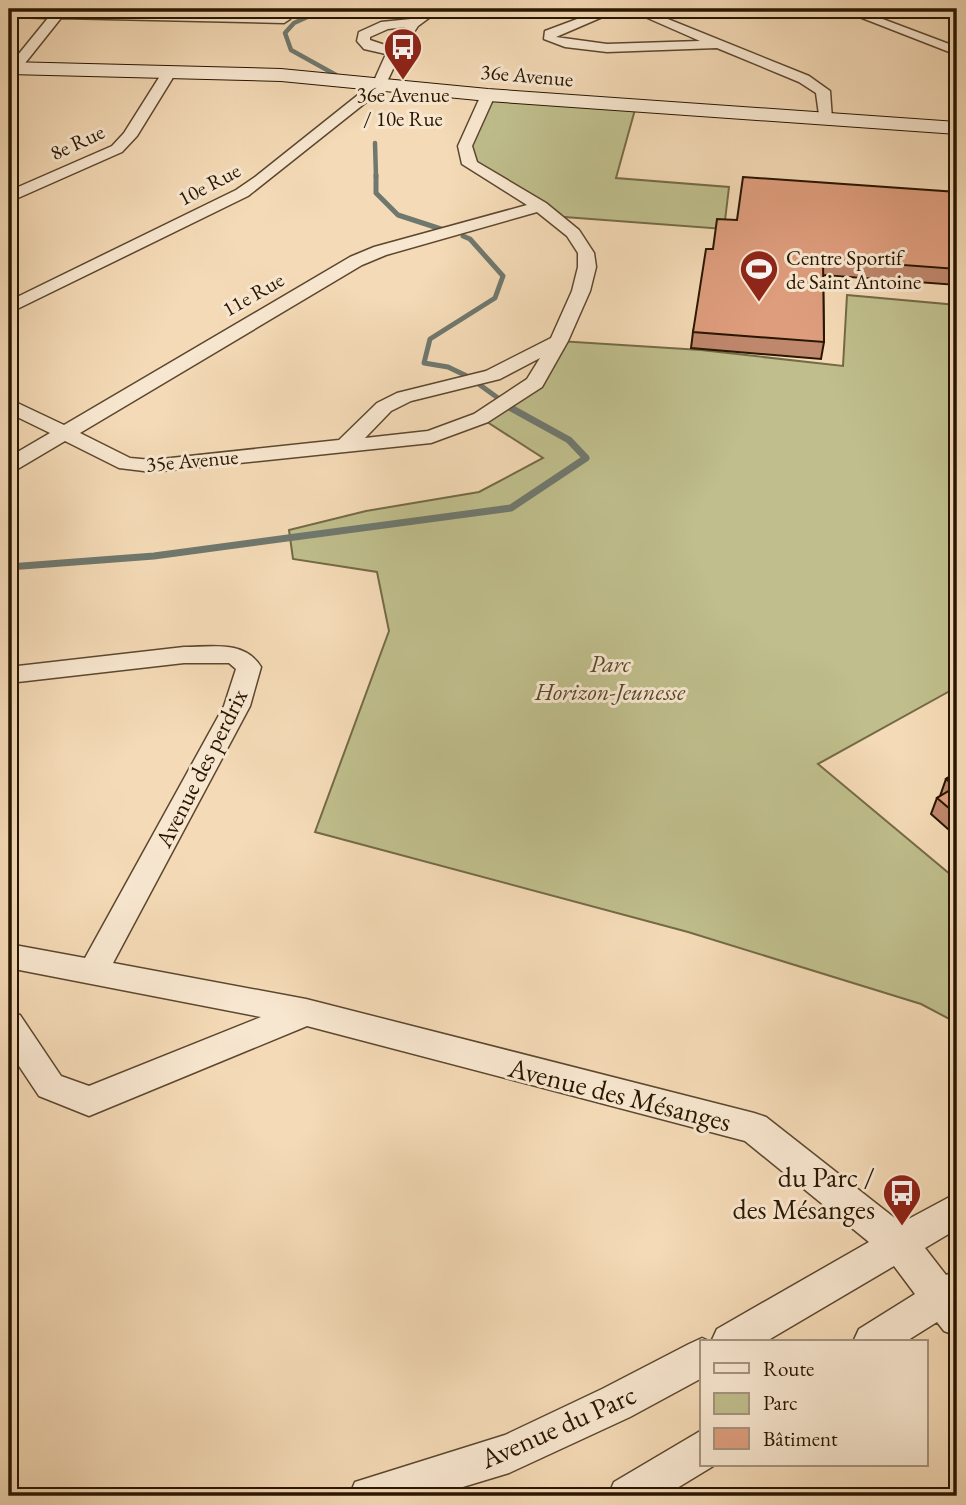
<svg xmlns="http://www.w3.org/2000/svg" width="966" height="1505" font-family="'EB Garamond',serif">
<style>
.green{fill:#bfbe8c;stroke:#746a46;stroke-width:2}
.lines{fill:none;stroke-linecap:round;stroke-linejoin:round}
.stream-far2{stroke:#6f786e;stroke-width:4.5}
.stream-far1{stroke:#6f786e;stroke-width:5}
.stream{stroke:#6f786e;stroke-width:7}
.street-casing{stroke:#5c472e;stroke-width:3}
.secondary-casing{stroke:#291600;stroke-width:2}
.street{fill:#f8e7d0;fill-rule:evenodd}
.secondary{fill:#f8e7d0;fill-rule:evenodd}
.wall{fill:#bf876c;stroke:#291600;stroke-width:2}
.building{fill:#de9d7d;stroke:#291600;stroke-width:2}
.labels{text-anchor:middle;dominant-baseline:central;stroke-width:6;stroke-linejoin:round;paint-order:stroke}
.far-street-label{font-size:21px;fill:#291600;stroke:#f8e7d0}
.far-poi-label{font-size:21px;fill:#291600;stroke:#f8e7d0}
.park-label{font-size:24px;font-style:italic;fill:#56482a;stroke:#f8e7d0}
.street-label{font-size:24px;fill:#291600;stroke:#f8e7d0}
.near-street-label{font-size:28px;fill:#291600;stroke:#f8e7d0}
.near-poi-label{font-size:28px;fill:#291600;stroke:#f8e7d0;text-anchor:end}
</style>
<rect width="100%" height="100%" fill="#f4dab6"/>
<filter id="stains"><feTurbulence type="fractalNoise" baseFrequency=".00286" numOctaves="4"/><feColorMatrix values="0 0 0 0 .2 0 0 0 0 .09 0 0 0 0 .02 0 0 0 .5 -.17"/></filter>
<radialGradient id="worn" r=".72"><stop offset=".6" stop-color="#630" stop-opacity="0"/><stop offset="1" stop-color="#630" stop-opacity=".3"/></radialGradient>
<path class="green" d="M488 95 636 106 616 178 729 187 724 229 551 216 470 164 471 129Z
M847 295 957 305V687L818 764 957 880V1023L921 1004 688 932 315 832 389 631 377 572 293 559 289 530 366 511 479 492 543 458 481 418 535 383 559 341 701 350 843 366Z"/>
<g class="lines">
<path class="stream-far2" d="M325 9 294 23 285 33 291 50 336 75
M375 143 376 177"/>
<path class="stream-far1" d="M376 175V193L398 215 441 229
M463 236 470 239 503 276 495 298 430 339 424 363 448 367 471 378
M480 385 498 398"/>
<path class="stream" d="M9 567 154 556 511 508 586 458 569 440 511 408"/>
<g class="street-casing">
<path id="street" d="M9 9 284 15 290 19 284 23 61 18 14 77 9 78V66L48 18 9 17Z
M427 9H441L418 26 401 52 384 88 248 196 9 313V301L236 190 255 177 373 83 386 54 364 49 357 41 359 32 381 22 411 19ZM405 27 391 47 370 40V37L388 29Z
M604 9H621L556 37 607 44 700 41 627 9H643L809 76 830 91 832 119 830 122H820L816 93 799 82 717 48 607 52 565 47 544 39 545 31Z
M839 9H856L957 47V55Z
M170 67 177 71 137 136 122 152 9 202V191L112 146 124 133 165 68Z
M488 91 495 95 472 146 477 162 546 203 579 230 594 253 596 267 590 291 568 341 542 387 488 422 431 443 152 472 119 468 65 441 16 470 9 472V457L50 433 9 413V399L64 425 350 257 374 247 527 205 462 164 458 146 481 95ZM537 212 567 236 578 253V267L572 291 551 338 486 371 397 393 377 403 339 440 152 460 130 458 80 433 362 265 386 255ZM540 358 527 379 474 414 428 431 365 438 391 411 411 401 500 379Z
M184 647C212 647 245 640 261 667L250 706 113 963 306 999 754 1113 766 1117 901 1223 957 1193V1229L925 1248 946 1275 957 1271V1336L944 1331 937 1322 905 1342H853L859 1329 915 1294 894 1266 765 1342H702V1378L630 1417 509 1473 433 1496H349L355 1482 505 1435 602 1389 689 1344 702 1338 711 1342 717 1329 869 1242 745 1141 307 1026 89 1116 39 1096 9 1051V1012L20 1015 61 1076 89 1086 261 1017 9 968V944L85 958 224 706 236 669 229 663H184L9 683V667Z
M702 1430V1465H715L664 1496H608L614 1482Z"/>
</g>
<g class="secondary-casing">
<path id="secondary" d="M9 62 281 69 488 89 957 122V134L488 101 281 81 9 74Z"/>
</g>
<use href="#street" class="street"/>
<use href="#secondary" class="secondary"/>
</g>
<path class="wall" d="M957 192V285L823 275 824 342 821 359 691 348 693 332 713 249 737 220Z
M957 772V837L931 814 937 798 940 796 946 779Z"/>
<path class="building" d="M743 177 957 192V269L823 259 824 342 693 332 706 249H713L717 219 737 220Z
M957 772V815L937 798 955 787 946 779Z"/>
<defs>
<g id="bus-pin" transform="scale(2.0125)"><path d="M0 17L-7.5 6A9.5 9.5 0 1 1 7.5 6Z" fill="#8f2418" stroke="#f8e7d0"/><path d="M-5-6H5V4H4V6H2V4H-2V6H-4V4H-5ZM-3.5-4V0h7V-4ZM-3.5 1.2v1.5H-2V1.2ZM2 1.2v1.5H3.5V1.2Z" fill="#fff"/></g>
<g id="stadium-pin" transform="scale(2.0125)"><path d="M0 17L-7.5 6A9.5 9.5 0 1 1 7.5 6Z" fill="#8f2418" stroke="#f8e7d0"/><path d="M0-5a6.5 5 0 1 0 0 10a6.5 5 0 1 0 0-10ZM-3.5-1.8h7v3.6h-7Z" fill="#fff"/></g>
</defs>
<g fill-rule="evenodd">
<use href="#bus-pin" x="403" y="47"/>
<use href="#stadium-pin" x="759" y="269"/>
<use href="#bus-pin" x="902" y="1193"/>
</g>
<g class="labels">
<g class="far-street-label">
<text transform="translate(527 75) rotate(5)">36e Avenue</text>
<text transform="translate(77 142) rotate(-25)">8e Rue</text>
<text transform="translate(209 184) rotate(-28)">10e Rue</text>
<text transform="translate(253 294) rotate(-30)">11e Rue</text>
<text transform="translate(192 460) rotate(-5)">35e Avenue</text>
</g>
<g class="far-poi-label">
<text x="403" y="94">36e Avenue<tspan x="403" dy="24">/ 10e Rue</tspan></text>
<text x="786" y="257" text-anchor="start">Centre Sportif<tspan x="786" dy="24">de Saint Antoine</tspan></text>
</g>
<g class="park-label">
<text x="610" y="663">Parc<tspan x="610" dy="28">Horizon-Jeunesse</tspan></text>
</g>
<g class="street-label">
<text transform="translate(201 768) rotate(-63)">Avenue des perdrix</text>
</g>
<g class="near-street-label">
<text transform="translate(620 1094) rotate(14)">Avenue des Mésanges</text>
<text transform="translate(558 1426) rotate(-24)">Avenue du Parc</text>
</g>
<g class="near-poi-label">
<text x="875" y="1177">du Parc /<tspan x="875" dy="32">des Mésanges</tspan></text>
</g>
</g>
<rect width="966" height="1505" fill="none" stroke="#f4dab6" stroke-width="35"/>
<rect x="10" y="10" width="945" height="1484" fill="none" stroke="#291600" stroke-width="3.5"/>
<rect x="18" y="18" width="931" height="1470" fill="none" stroke="#291600" stroke-width="2"/>
<rect x="700" y="1340" width="228" height="126" fill="#f8e7d0" stroke="#a5937d" stroke-width="2"/>
<rect x="714" y="1363" width="35" height="10" fill="#f8e7d0" stroke="#a5937d" stroke-width="2"/>
<text x="763" y="1376" font-size="21" fill="#291600">Route</text>
<rect x="714" y="1393" width="35" height="21" fill="#bfbe8c" stroke="#a5937d" stroke-width="2"/>
<text x="763" y="1410" font-size="21" fill="#291600">Parc</text>
<rect x="714" y="1428" width="35" height="21" fill="#de9d7d" stroke="#a5937d" stroke-width="2"/>
<text x="763" y="1446" font-size="21" fill="#291600">Bâtiment</text>
<rect width="100%" height="100%" filter="url(#stains)"/>
<rect width="100%" height="100%" fill="url(#worn)"/>
</svg>
